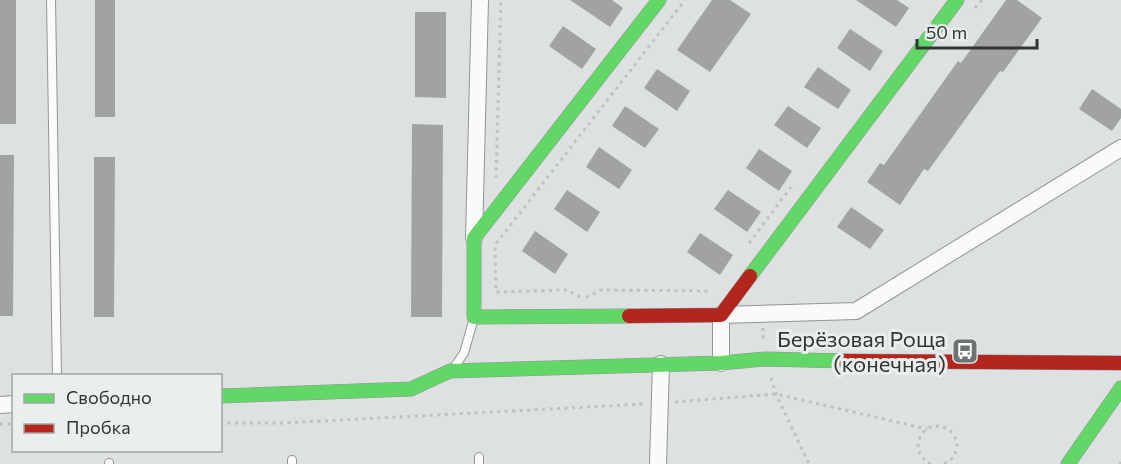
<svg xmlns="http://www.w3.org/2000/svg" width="1121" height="464" font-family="Commissioner,sans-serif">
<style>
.building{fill:#a0a3a2}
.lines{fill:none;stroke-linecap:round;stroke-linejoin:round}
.lane-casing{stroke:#929595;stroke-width:10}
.street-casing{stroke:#929595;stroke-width:18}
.fast-casing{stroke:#929595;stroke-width:15}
.jam-casing{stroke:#929595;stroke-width:15}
.path{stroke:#c0c0c0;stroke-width:3;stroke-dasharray:3 4.5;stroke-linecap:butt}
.lane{stroke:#fafafa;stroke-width:8}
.street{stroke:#fafafa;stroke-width:16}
.fast{stroke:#63d668;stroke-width:14}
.jam{stroke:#b3261e;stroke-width:14}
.labels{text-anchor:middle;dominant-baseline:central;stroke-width:6;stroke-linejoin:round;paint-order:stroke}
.poi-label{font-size:22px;fill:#333535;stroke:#e9efef;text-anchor:end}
</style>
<rect width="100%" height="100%" fill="#dde1e1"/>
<path class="building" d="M0 0H16V124H0Z
M95 0H115V117H95Z
M570 0H612L623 8 610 27Z
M712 0H730L751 14 710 72 677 50Z
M856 0H897L909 8 896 27Z
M1006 0H1017L1042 18 1003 72 1000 71 928 171 924 169 900 205 867 182 880 163 884 165 958 61 961 63Z
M415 12H446V98L415 97Z
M563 26 596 49 582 69 549 46Z
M850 29 883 51 870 71 837 48Z
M818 67 851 90 838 109 804 87Z
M657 69 690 91 677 111 644 88Z
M1092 89 1121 109V118L1112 131 1079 109Z
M625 106 659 129 645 148 612 126Z
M788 106 821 128 807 148 774 125Z
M412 124 443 125 442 317H411Z
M599 147 632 170 619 189 586 167Z
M759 149 792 171 779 191 746 168Z
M0 155H14L13 316H0Z
M94 157H115L114 317H94Z
M567 190 600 212 587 232 554 209Z
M728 190 761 212 747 232 714 209Z
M851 207 884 230 870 249 837 227Z
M535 231 568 254 555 274 522 251Z
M700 233 733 255 720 275 687 252Z"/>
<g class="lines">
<g class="lane-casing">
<path id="lane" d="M51 0 57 376
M455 366 464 353 474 318
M479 457V464
M292 460V464
M109 463V464"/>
</g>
<g class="street-casing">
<path id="street" d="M474 238 480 0
M721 363V315L856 311 1121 148
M0 405 14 404
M658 464 661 364"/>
</g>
<g class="fast-casing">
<path id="fast" d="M750 276 957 0
M629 316 474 317V238L659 0
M220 396 411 389 450 371 721 363 765 359 845 361
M1068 464 1121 388"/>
</g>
<g class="jam-casing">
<path id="jam" d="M629 316 721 315 750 276
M845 361 1121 363"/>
</g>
<path class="path" d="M975 8 982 0
M496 178 501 0
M749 243 791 187
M580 297 568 290 496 292 495 245 685 0
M586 297 601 290 712 291
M763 328V342
M771 378 776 394 809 464
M675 402 776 394 927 429
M220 423H283L644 404
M0 424H14
M931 464C903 450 926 414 949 430 954 434 957 440 957 446 956 456 951 461 943 464
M1120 464 1121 462"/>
<use href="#lane" class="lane"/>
<use href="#street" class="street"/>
<use href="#fast" class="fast"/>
<use href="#jam" class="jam"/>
</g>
<defs>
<g id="bus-square" transform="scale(1.35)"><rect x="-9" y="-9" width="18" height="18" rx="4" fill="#6e7171" stroke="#e9efef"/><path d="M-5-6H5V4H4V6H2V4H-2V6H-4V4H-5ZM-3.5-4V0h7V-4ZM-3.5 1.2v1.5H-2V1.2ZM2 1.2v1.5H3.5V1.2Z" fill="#fff"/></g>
</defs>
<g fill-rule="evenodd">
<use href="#bus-square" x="965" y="351"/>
</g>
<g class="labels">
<g class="poi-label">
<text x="946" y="338">Берёзовая Роща<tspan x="946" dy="25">(конечная)</tspan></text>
</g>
</g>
<rect x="12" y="374" width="210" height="78" fill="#e9efef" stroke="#a0a5a5" stroke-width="1.5"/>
<rect x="24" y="394" width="30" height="9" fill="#63d668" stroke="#a0a5a5" stroke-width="1.5"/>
<text x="66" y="404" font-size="18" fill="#333535">Свободно</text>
<rect x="24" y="424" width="30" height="9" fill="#b3261e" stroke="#a0a5a5" stroke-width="1.5"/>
<text x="66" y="434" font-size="18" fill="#333535">Пробка</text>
<path d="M917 39v9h120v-9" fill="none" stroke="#333535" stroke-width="3"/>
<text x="926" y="39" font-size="18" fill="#333535" stroke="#e9efef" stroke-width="4.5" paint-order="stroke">50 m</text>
</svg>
